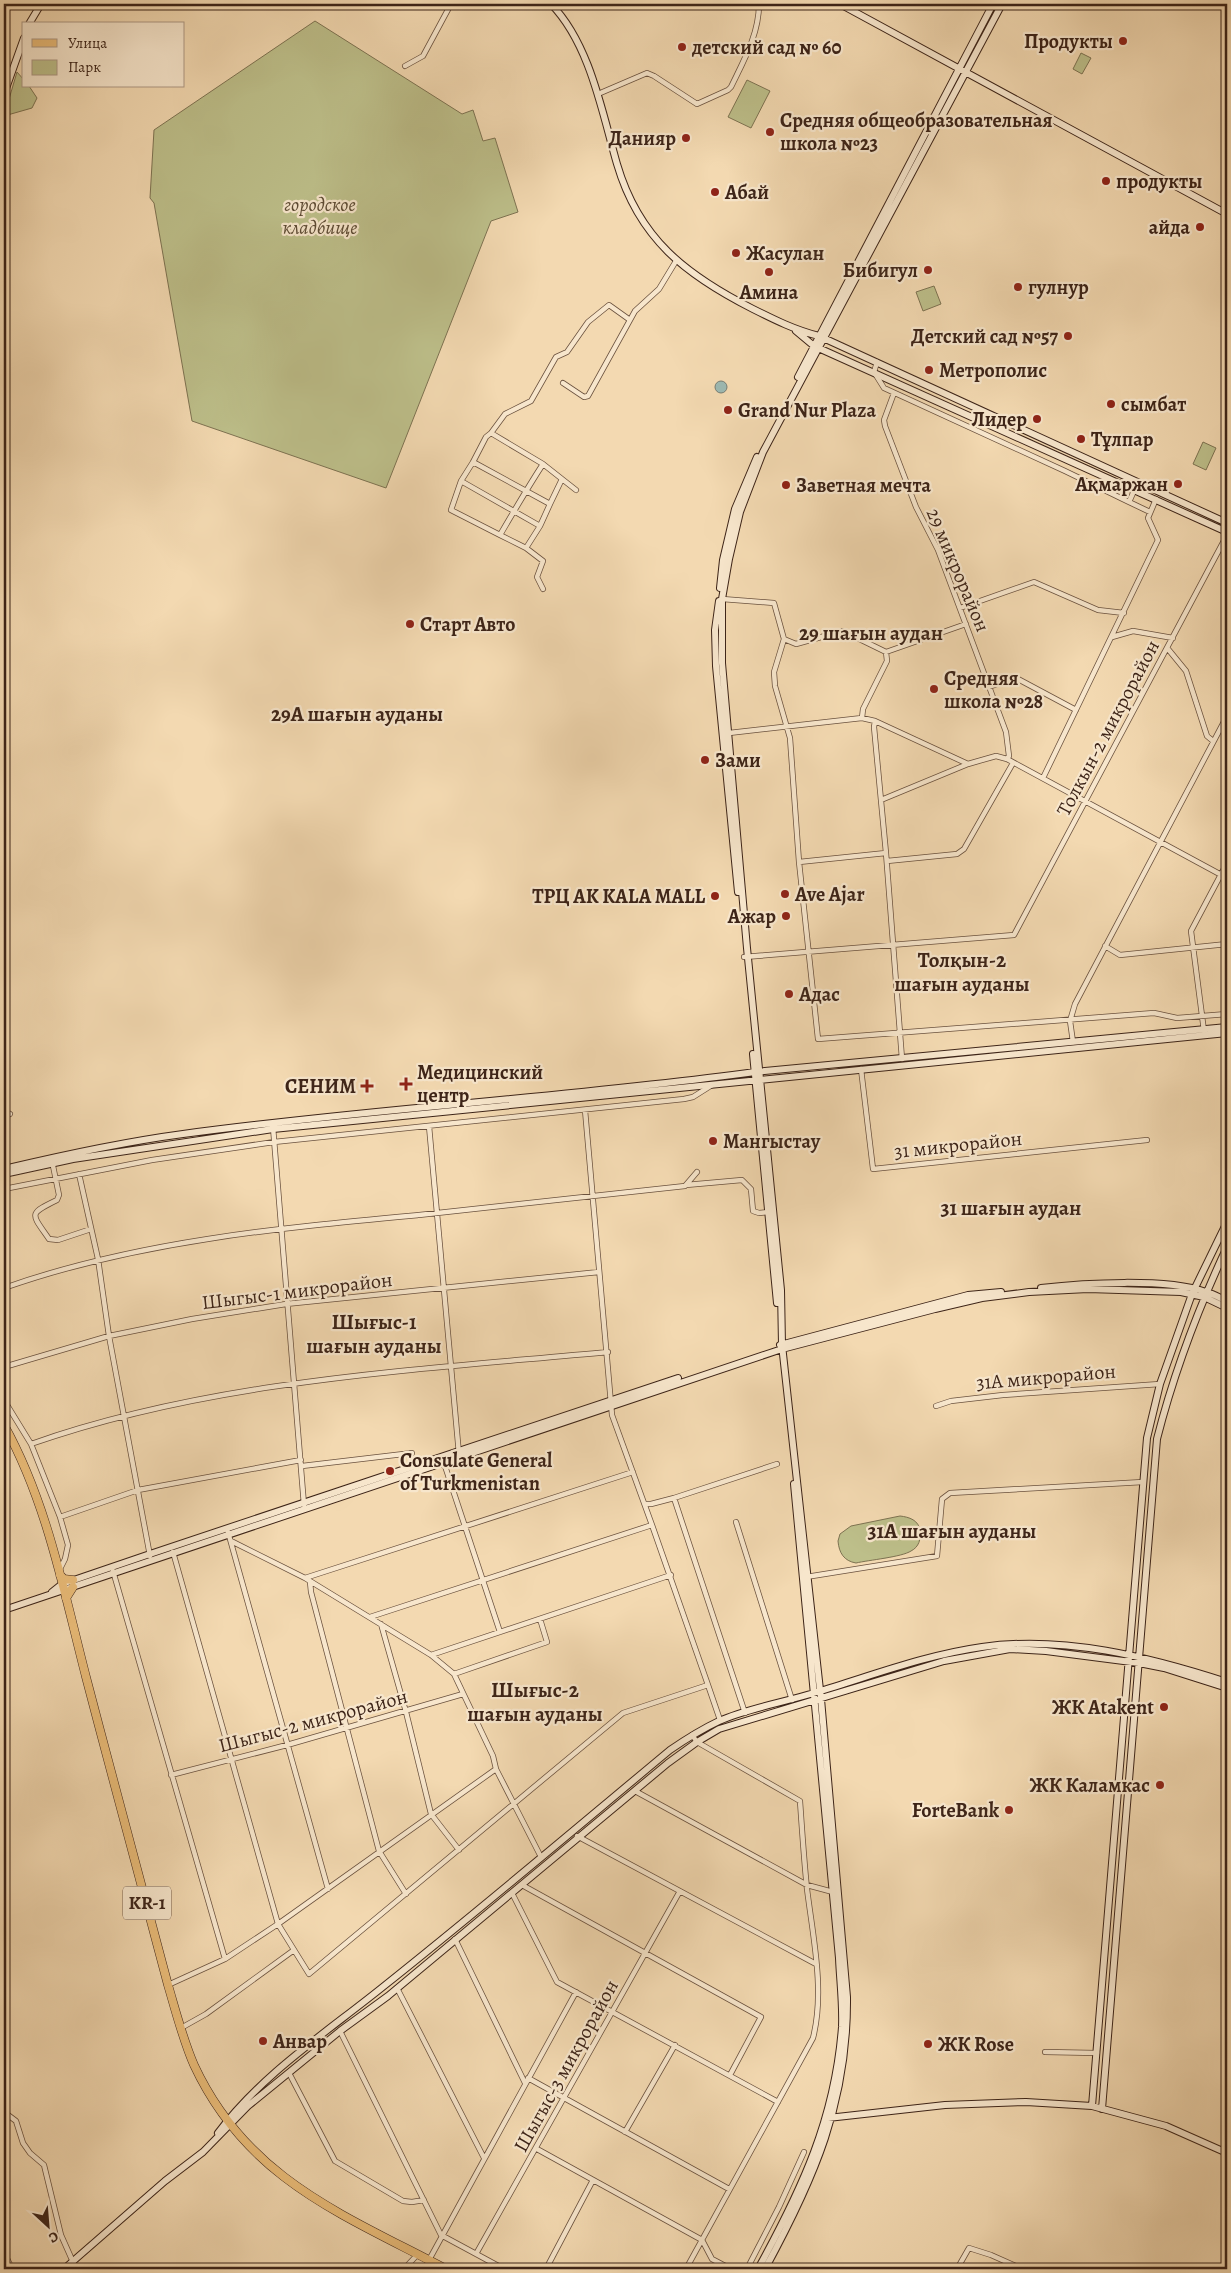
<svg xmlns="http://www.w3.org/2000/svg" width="1231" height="2273" font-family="Alegreya,serif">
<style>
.green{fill:#bdbf8a;stroke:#7d7251}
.water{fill:#9cb9b2;stroke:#767d74}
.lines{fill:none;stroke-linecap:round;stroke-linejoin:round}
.street-casing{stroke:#6a513e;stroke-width:6}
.secondary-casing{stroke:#3d2418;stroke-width:8}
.primary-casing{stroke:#3d2418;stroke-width:9}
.street{stroke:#f7e6cc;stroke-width:4.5}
.secondary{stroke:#f7e6cc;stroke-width:6}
.primary{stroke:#eabc78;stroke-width:8}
.poi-dot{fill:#8f2418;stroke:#f7e6cc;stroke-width:2}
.labels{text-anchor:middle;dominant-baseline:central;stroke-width:4.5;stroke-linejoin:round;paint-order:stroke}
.shield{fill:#f7e6cc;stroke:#755e4e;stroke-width:1}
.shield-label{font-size:19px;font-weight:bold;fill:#3d2418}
.poi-label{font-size:20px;font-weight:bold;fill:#3d2418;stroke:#f7e6cc;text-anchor:start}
.park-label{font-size:20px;font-style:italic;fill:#5d4b34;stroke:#f7e6cc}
.street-label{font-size:20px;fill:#3d2418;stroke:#f7e6cc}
.neighbourhood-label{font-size:21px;font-weight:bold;fill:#3d2418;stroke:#f7e6cc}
</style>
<rect width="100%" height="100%" fill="#f3d9b1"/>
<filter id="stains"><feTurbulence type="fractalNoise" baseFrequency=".004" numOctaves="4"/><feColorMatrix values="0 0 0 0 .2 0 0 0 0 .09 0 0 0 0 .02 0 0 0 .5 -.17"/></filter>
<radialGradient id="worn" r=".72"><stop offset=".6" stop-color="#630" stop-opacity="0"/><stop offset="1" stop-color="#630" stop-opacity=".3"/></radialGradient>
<path class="green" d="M315 21 462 114 473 110 483 141 495 138 518 212 491 221 386 488 192 421 154 203 150 198 154 130Z
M1081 53 1091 58 1082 74 1073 69Z
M17 72 24 80V86H29L37 98 32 108 4 116Z
M747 80 770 91 751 128 728 117Z
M934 286 941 304 923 311 916 292Z
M1203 442 1216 448 1206 470 1193 464Z
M900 1516C909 1517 919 1520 920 1531 921 1539 919 1547 911 1551 902 1557 869 1560 856 1563 844 1561 839 1553 838 1541L840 1534 851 1526Z"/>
<path class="water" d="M715 387a6 6 0 1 1 12 0a6 6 0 1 1-12 0Z"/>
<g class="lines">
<g class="street-casing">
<path id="street" d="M405 66 423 56 451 4
M598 94 647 73 654 76 697 104 728 90 731 87C744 60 759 34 759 4
M877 362 874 372 884 388 1065 471 1129 502 1138 482
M563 383 584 397 588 396 635 311 659 289 676 261
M894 393 884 420 885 426 916 507 938 550 1006 732 1009 756 1007 759
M491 433 543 464C528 487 514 511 500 535L451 510 461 481 540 526 526 548 543 561 537 577 543 589
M473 462 486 437 491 433 505 414 531 401 556 357 567 352 588 322 609 305 630 320
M543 464 562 479
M461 481 473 462 550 504 540 526
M1129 502 1150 512
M550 504 562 479 576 490
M500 535 526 548
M722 599 774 603 784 639 796 644 843 631 886 652 966 624
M960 608 1034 582 1098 610 1124 613
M1112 637 1133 631 1173 638
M784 639 774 672 775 686 790 738 799 862 818 1039 1154 1013 1177 1018 1227 1014
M1168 649 1186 671 1207 736 1213 741
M989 687 1011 679H1018L1076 710
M862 718 863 709 887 661 886 652
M875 721 874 727 886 853 902 1059
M729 733 862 718 875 721 968 764 996 756 1007 759 1227 878
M1043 778 1158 540 1148 518 1156 499
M881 800 968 764
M887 861 957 854 964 849 1013 763
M799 862 886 853
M1105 946 1120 955 1227 944
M744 957 1014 935 1227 535
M1204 1031 1191 931 1227 863
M1073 1042 1070 1021 1075 1004 1227 716
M861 1069 873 1169 1147 1140
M4 1111 10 1114
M429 1126 459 1454
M273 1127 304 1505
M52 1161 59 1195 57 1200C28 1214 31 1213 49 1239L58 1240 91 1229
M79 1174 98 1259 109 1336 150 1556
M686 1185 742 1180 751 1189 753 1211 759 1213 768 1212
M4 1189 152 1160 274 1142 684 1099 693 1097 712 1085
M4 1288C137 1241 279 1228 419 1215 507 1206 596 1196 685 1186L697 1172
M4 1367 109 1336 192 1319 286 1304 599 1272
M4 1400 31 1444 60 1517 68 1545 65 1559 59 1571
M936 1406 951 1401 1003 1395 1160 1384
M31 1444C212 1380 417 1370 608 1352
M443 1460 500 1632
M302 1466 412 1453
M674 1498 745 1713
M645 1504H651L674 1498 777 1464
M60 1517 138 1490 301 1460
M736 1522 792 1700
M228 1532 328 1889
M231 1541 305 1578 431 1655 454 1674 493 1756 496 1769 541 1857
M173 1552 278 1924 309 1974 623 1713 708 1685 652 1525
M113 1571 225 1959
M806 1577 937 1556 942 1499 950 1493 1143 1482
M305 1578 633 1472
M310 1582 311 1592 379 1851 406 1894
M370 1617 652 1525 612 1415 585 1110
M381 1624 406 1712 431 1814 459 1850
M431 1655 671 1575
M454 1674 547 1642 540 1619
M708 1685 720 1720
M171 1775 287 1745 463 1694
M635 1791 807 1885 833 1892
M577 1836 816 1964
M522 1885 761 2017 730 2075
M512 1893 557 1982 778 2102
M455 1939 525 2083
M168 1985 225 1959 278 1924 496 1769
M397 1988 484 2158
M181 2028 206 2014 294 1950
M340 2031 441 2235 504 2269
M1045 2052 1097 2053
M289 2073 335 2161 403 2201 412 2202 424 2200
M528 2078 729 2189
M4 2112 16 2121 23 2143 30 2153 44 2165 61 2235 73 2262
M625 2132 675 2045
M537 2149 702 2240 712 2259 731 2269
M4 2252 12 2269
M476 2254 680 1891
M429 2260 576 1992
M404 2269 418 2254
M546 2269 593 2180
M686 2269 813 2038C825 1991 813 1937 807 1889 804 1860 802 1830 800 1801L697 1742 692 1735
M747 2269 779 2207 804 2152
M957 2269 969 2248 991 2255 1018 2267"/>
</g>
<g class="secondary-casing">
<path id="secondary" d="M551 4C590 44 602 112 617 164 639 239 686 275 753 309 775 320 795 330 819 336L1227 523
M840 4 1227 214
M29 24 41 4
M4 94 24 38
M796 331 814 346 1227 532
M798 377 993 4
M720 588 723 560 735 509 757 457
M719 601 715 630 716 666 738 892
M753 1054 777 1303
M4 1169C63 1155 123 1142 183 1134 373 1108 565 1098 755 1072L1227 1027
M4 1174 73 1159 273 1129 1227 1033
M1041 1288C1083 1283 1167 1278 1206 1292 1214 1294 1220 1298 1227 1301
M780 1345 968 1295 1001 1292
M52 1592 62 1584 150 1554 678 1378
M4 1610 782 1349 935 1309 982 1298 1029 1292 1088 1289 1181 1292 1204 1297 1227 1308
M1092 2106 1147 1438 1160 1384 1192 1294 1227 1222
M1102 2109 1157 1439C1174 1372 1198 1309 1227 1247
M828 2118 945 2105 1026 2102 1092 2106 1166 2126 1227 2153
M218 2133C262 2074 327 2032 384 1986 481 1909 575 1829 670 1750 686 1739 702 1729 719 1721 748 1708 786 1702 817 1692 871 1676 925 1655 982 1647 1063 1635 1150 1657 1227 1682
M64 2269 165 2181 203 2152 248 2106 340 2031 388 1996 668 1763 697 1742 719 1729 944 1661 1010 1649 1046 1651 1139 1663 1164 1668 1227 1688
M758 2269C802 2189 835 2119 842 2027 843 2004 840 1981 839 1958L794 1484
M765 2269C814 2179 848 2102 847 1997L821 1699 782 1345 781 1290 747 948 722 663V599L729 559 740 512 763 452 1002 4"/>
</g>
<g class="primary-casing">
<path id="primary" d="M4 1425C47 1502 64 1592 86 1677 113 1780 141 1883 168 1985 176 2012 183 2040 194 2065 247 2179 342 2214 446 2269
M60 1575 64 1579 73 1580
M66 1598 73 1587"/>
</g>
<use href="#street" class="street"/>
<use href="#secondary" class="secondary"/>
<use href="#primary" class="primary"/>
</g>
<g class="poi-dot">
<circle cx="1123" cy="41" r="5"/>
<circle cx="682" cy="47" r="5"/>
<circle cx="770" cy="132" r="5"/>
<circle cx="686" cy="138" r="5"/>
<circle cx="1106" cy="181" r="5"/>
<circle cx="715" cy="192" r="5"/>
<circle cx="1200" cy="227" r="5"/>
<circle cx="736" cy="253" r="5"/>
<circle cx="928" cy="270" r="5"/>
<circle cx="769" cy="272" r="5"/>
<circle cx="1018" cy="287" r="5"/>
<circle cx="1068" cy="336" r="5"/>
<circle cx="929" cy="370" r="5"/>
<circle cx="1111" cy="404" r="5"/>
<circle cx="728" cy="410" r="5"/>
<circle cx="1037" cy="419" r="5"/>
<circle cx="1081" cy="439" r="5"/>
<circle cx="1178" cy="484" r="5"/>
<circle cx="786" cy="485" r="5"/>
<circle cx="410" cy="624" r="5"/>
<circle cx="934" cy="689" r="5"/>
<circle cx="705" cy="760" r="5"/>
<circle cx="785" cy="894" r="5"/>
<circle cx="715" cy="896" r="5"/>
<circle cx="786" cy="916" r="5"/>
<circle cx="789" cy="994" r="5"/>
<path d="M403.5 1076.5h5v5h5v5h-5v5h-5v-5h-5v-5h5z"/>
<path d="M364.5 1078.5h5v5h5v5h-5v5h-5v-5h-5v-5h5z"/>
<circle cx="713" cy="1141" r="5"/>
<circle cx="390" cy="1471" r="5"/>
<circle cx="1164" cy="1707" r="5"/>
<circle cx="1160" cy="1785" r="5"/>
<circle cx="1009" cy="1810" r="5"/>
<circle cx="263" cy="2041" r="5"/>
<circle cx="928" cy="2044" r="5"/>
</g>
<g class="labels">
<rect class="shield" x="123" y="1886.5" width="48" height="33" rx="4"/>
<g class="shield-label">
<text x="147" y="1903">KR-1</text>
</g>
<g class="poi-label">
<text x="1113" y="41" text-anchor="end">Продукты</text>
<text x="692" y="47">детский сад № 60</text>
<text x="780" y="120">Средняя общеобразовательная<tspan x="780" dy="23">школа №23</tspan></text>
<text x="676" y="138" text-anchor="end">Данияр</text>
<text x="1116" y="181">продукты</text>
<text x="725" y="192">Абай</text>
<text x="1190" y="227" text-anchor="end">айда</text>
<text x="746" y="253">Жасулан</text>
<text x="918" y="270" text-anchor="end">Бибигул</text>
<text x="1028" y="287">гулнур</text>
<text x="769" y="292" text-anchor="middle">Амина</text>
<text x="1058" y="336" text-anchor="end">Детский сад №57</text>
<text x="939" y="370">Метрополис</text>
<text x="1121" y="404">сымбат</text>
<text x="738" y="410">Grand Nur Plaza</text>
<text x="1027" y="419" text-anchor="end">Лидер</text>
<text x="1091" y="439">Тұлпар</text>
<text x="1168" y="484" text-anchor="end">Ақмаржан</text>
<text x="796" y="485">Заветная мечта</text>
<text x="420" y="624">Старт Авто</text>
<text x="944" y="678">Средняя<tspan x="944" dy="23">школа №28</tspan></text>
<text x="715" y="760">Зами</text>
<text x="795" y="894">Ave Ajar</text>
<text x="705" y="896" text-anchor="end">ТРЦ AK KALA MALL</text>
<text x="776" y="916" text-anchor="end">Ажар</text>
<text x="799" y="994">Адас</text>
<text x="417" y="1072">Медицинский<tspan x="417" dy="23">центр</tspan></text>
<text x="356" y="1086" text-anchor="end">СЕНИМ</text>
<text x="723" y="1141">Мангыстау</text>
<text x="400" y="1460">Consulate General<tspan x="400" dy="23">of Turkmenistan</tspan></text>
<text x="1154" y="1707" text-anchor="end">ЖК Atakent</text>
<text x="1150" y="1785" text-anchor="end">ЖК Каламкас</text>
<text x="999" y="1810" text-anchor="end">ForteBank</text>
<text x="273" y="2041">Анвар</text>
<text x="938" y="2044">ЖК Rose</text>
</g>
<g class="park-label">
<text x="320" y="204">городское<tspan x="320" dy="23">кладбище</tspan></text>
</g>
<g class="street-label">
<text transform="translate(958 570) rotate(67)">29 микрорайон</text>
<text transform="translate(1108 728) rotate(-62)">Толкын-2 микрорайон</text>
<text transform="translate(958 1145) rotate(-6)">31 микрорайон</text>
<text transform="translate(297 1291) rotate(-7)">Шыгыс-1 микрорайон</text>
<text transform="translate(1046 1377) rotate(-5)">31А микрорайон</text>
<text transform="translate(313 1721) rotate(-15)">Шыгыс-2 микрорайон</text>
<text transform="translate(566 2066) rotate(-61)">Шыгыс-3 микрорайон</text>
</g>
<g class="neighbourhood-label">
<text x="871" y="633">29 шағын аудан</text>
<text x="357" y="714">29А шағын ауданы</text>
<text x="962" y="960">Толқын-2<tspan x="962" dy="24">шағын ауданы</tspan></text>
<text x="1011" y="1208">31 шағын аудан</text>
<text x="374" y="1322">Шығыс-1<tspan x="374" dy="24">шағын ауданы</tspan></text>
<text x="952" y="1531">31А шағын ауданы</text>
<text x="535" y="1690">Шығыс-2<tspan x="535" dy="24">шағын ауданы</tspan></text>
</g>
</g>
<rect width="1231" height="2273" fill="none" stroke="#f3d9b1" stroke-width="20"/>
<rect x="5" y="5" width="1221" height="2263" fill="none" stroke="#3d2418" stroke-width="2.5"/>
<rect x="10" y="10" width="1211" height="2253" fill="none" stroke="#3d2418"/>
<rect x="22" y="22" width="162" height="65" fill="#f7e6cc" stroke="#ad9884"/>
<rect x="32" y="39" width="25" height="8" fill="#eabc78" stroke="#ad9884"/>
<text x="68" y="48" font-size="15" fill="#3d2418">Улица</text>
<rect x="32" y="60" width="25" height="15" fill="#bdbf8a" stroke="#ad9884"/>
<text x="68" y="72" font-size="15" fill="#3d2418">Парк</text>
<g transform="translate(48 2226) rotate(154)" stroke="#f7e6cc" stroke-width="4" paint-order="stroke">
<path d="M0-4L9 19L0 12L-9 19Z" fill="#3d2418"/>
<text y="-8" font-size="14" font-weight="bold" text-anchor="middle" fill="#3d2418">С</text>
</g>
<rect width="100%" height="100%" filter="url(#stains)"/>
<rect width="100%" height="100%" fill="url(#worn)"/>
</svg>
